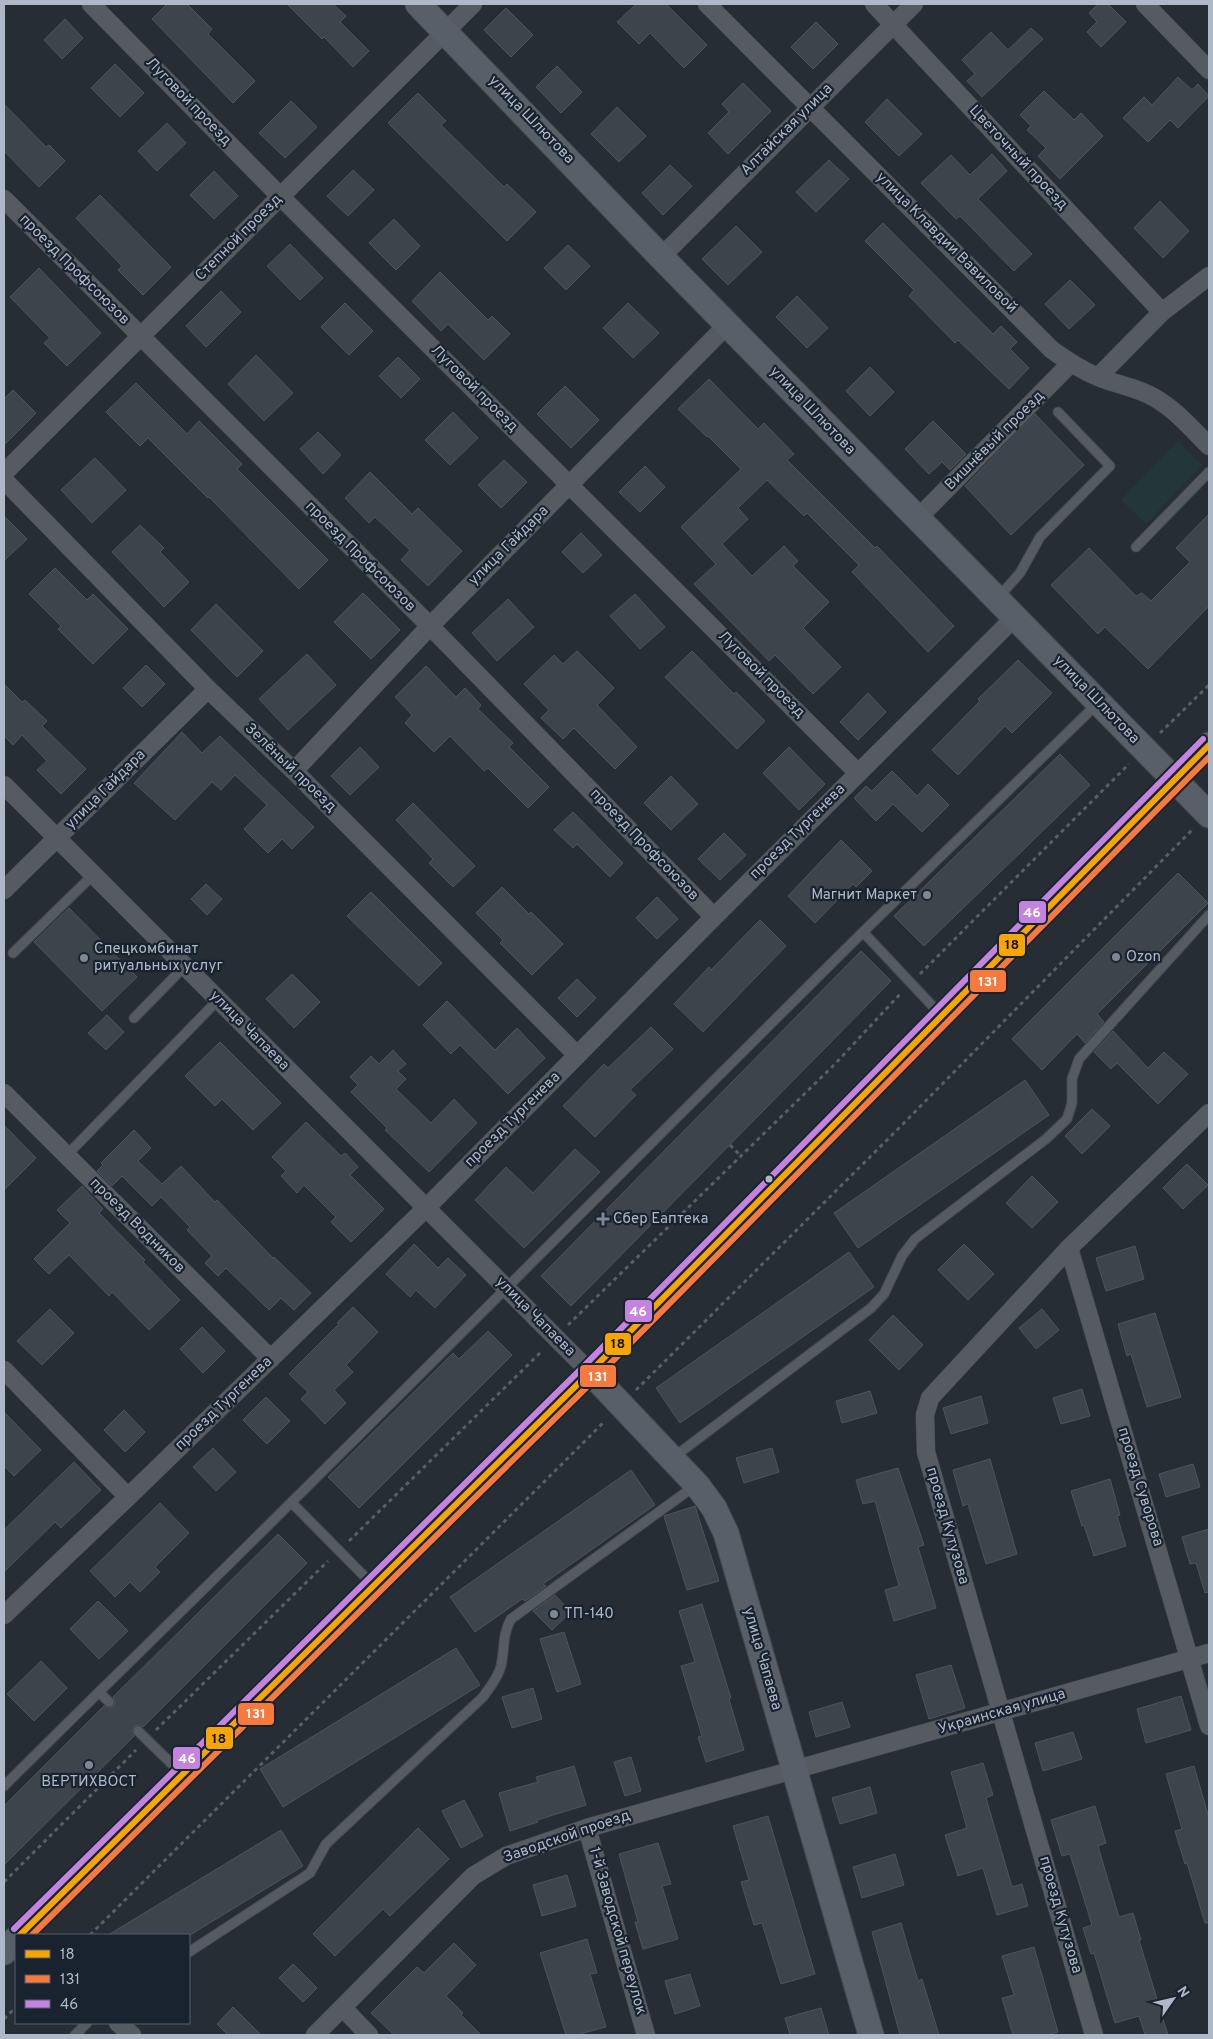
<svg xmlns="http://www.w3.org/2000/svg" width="1213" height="2039" font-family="Overpass,sans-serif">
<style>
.green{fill:#23373b}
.building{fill:#3d444b;stroke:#4d545d}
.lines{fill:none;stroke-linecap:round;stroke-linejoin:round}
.lane-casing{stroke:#44494f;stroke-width:11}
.street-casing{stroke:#44494f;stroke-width:19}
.secondary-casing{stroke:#44494f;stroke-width:27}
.path{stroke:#585f65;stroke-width:3;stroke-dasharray:4 4;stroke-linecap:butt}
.lane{stroke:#565b62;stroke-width:9}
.street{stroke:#565b62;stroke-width:18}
.secondary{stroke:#595f68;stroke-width:25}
.bus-1-casing{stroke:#192330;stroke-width:10}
.bus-2-casing{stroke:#192330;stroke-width:10}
.bus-3-casing{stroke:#192330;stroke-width:10}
.bus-1{stroke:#f7a600;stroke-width:6}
.bus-2{stroke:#f6793e;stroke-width:6}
.bus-3{stroke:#c483df;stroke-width:6}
.poi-dot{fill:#7e8794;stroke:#192330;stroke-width:2}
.bus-dot{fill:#aeb8c7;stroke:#192330;stroke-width:2}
.labels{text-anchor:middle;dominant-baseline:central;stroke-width:4.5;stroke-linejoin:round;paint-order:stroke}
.street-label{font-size:15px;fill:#aeb8c7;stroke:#192330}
.poi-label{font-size:15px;fill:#aeb8c7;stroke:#192330;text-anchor:start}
.line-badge{stroke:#192330;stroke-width:2}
.badge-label{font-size:14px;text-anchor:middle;font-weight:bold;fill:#fff}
.pale-badge-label{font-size:14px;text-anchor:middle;font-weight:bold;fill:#111}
</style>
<rect width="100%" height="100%" fill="#262d35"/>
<path class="green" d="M1178 441 1202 465 1146 524 1121 500Z"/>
<path class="building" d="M167 4H187L212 29 208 34 255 81 233 103 152 19Z
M287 4H333L346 16 340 22 369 51 353 67 324 37 322 39Z
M636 4H666L707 45 684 68 650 33 639 44 617 22Z
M1098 4H1108L1126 22 1101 47 1087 32 1097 22 1089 13Z
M506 8 533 35 511 57 484 30Z
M65 19 83 38 62 59 44 40Z
M816 22 838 44 813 69 791 47Z
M1031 28 1043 39 982 97 967 81 975 74 962 60 991 32 1008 50Z
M115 64 144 93 120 117 91 88Z
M557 66 582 92 561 113 536 87Z
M1178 77 1192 90 1198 84 1209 96 1178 128 1170 120 1148 142 1123 118 1144 97 1152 105Z
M743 83 771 111 728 154 708 133 729 112 722 104Z
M1044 91 1074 120 1081 113 1103 136 1060 179 1038 156 1046 148 1027 130 1031 126 1020 115Z
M418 93 446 121 441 125 504 187 507 184 536 212 507 241 388 123Z
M887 99 922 134 899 156 865 122Z
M291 101 317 127 285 158 259 133Z
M4 104 46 147 49 145 65 161 39 187 4 151Z
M617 107 646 136 619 162 591 134Z
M167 123 186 143 157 171 138 151Z
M992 154 1007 171 978 199 1032 254 1014 271 960 216 956 219 921 183 951 155 970 175Z
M829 160 849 179 816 212 796 192Z
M670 165 692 186 663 215 642 193Z
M353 170 374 190 348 216 327 196Z
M214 171 238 196 214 219 190 195Z
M100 195 171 267 143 295 118 270 122 266 76 218Z
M1160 201 1189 231 1163 258 1134 228Z
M394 219 420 246 396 270 369 243Z
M883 223 993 334 1001 326 1017 342 1010 349 1029 368 1009 389 958 340 955 343 909 296 914 290 865 241Z
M736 226 762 252 728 285 702 259Z
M290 244 323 278 300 300 267 266Z
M568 245 590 266 566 290 544 268Z
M39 268 101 333 67 366 44 343 50 338 10 297Z
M440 272 488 320 492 316 510 334 484 360 448 324 441 331 412 301Z
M1070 280 1095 305 1069 329 1045 304Z
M221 291 241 312 206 347 186 326Z
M797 296 828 328 807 348 776 317Z
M345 303 373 331 349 355 321 327Z
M628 303 659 333 633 358 603 328Z
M256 355 293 393 264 421 228 384Z
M398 357 420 379 401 398 379 376Z
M870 367 894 392 870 416 846 391Z
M709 379 758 429 764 423 794 454 787 460 875 548 877 546 954 626 928 652 852 572 859 565 807 513 804 516 767 480 738 508 748 519 722 544 752 576 784 546 798 561 793 566 829 602 803 628 841 667 813 694 775 655 769 661 694 584 716 564 681 527 741 469 708 436 707 437 678 409Z
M136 383 187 434 199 421 242 464 237 469 328 560 299 589 209 497 208 498 148 438 140 446 106 412Z
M565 386 599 420 571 448 537 414Z
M13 390 36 413 4 445V399Z
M453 412 478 438 450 465 425 440Z
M1035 414 1084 465 1011 535 965 486Z
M933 421 966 454 950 470 942 462 929 474 905 449Z
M318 432 341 455 323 474 300 449Z
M95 458 126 490 92 523 61 490Z
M504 460 527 482 501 508 478 485Z
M645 466 665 487 640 512 619 492Z
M370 472 412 514 418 508 462 551 428 586 401 560 410 550 375 517 369 523 345 498Z
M1209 514V606L1148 669 1105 627 1098 634 1051 585 1089 548 1136 596 1142 593 1151 601 1190 562 1176 548Z
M4 516 27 539 4 561Z
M140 525 164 548 160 552 189 582 164 607 112 552Z
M581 533 602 555 583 573 562 552Z
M55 568 87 600 93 594 128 629 93 664 58 629 61 626 29 594Z
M363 593 400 630 371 659 334 622Z
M635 594 665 627 640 649 610 616Z
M508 599 534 627 497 661 472 633Z
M216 604 263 651 237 677 191 630Z
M577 651 614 688 597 705 637 747 615 769 574 728 563 739 541 718 549 710 524 684 554 655 563 664Z
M692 651 734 694 736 692 765 721 737 749 665 677Z
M307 654 336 685 288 730 259 699Z
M1018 660 1052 693 1012 733 1005 726 958 775 932 750 980 701 978 699Z
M146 665 165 684 142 707 123 688Z
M426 666 456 697 465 688 481 705 478 709 513 743 509 747 549 787 528 808 488 768 484 771 450 736 434 752 405 723 412 715 395 697Z
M4 684 22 702 25 700 47 721 42 726 86 769 61 794 37 770 47 761 22 735 13 745 4 736Z
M868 693 886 712 858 740 840 722Z
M182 732 202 753 220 736 314 827 292 849 282 839 268 853 244 829 267 805 235 775 221 790 212 782 175 820 134 783Z
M360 747 379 767 350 795 331 776Z
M789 747 825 784 799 810 763 773Z
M1060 754 1090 785 924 946 894 916Z
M892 771 917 796 928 784 949 805 922 832 893 804 876 821 854 798 866 786 872 791Z
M671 776 698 804 671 830 644 803Z
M413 803 475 866 453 887 429 863 433 859 396 820Z
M573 812 623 863 610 877 577 844 573 848 554 830Z
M724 833 746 855 720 880 698 859Z
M841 840 872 871 856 887 853 884 815 923 788 896Z
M1178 873 1208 903 1097 1014 1104 1022 1085 1043 1077 1034 1042 1070 1012 1039Z
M206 884 222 899 207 915 191 899Z
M502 887 529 914 531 912 563 944 532 975 500 943 503 940 476 913Z
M371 892 442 963 419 986 347 916Z
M657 897 678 919 657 939 636 918Z
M69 908 137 977 102 1011 34 942Z
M760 920 786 946 703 1032 674 1004 709 967 711 970Z
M861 951 891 981 571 1306 541 1276Z
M292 974 320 1002 294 1028 266 999Z
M577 979 596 998 577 1017 558 998Z
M447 1001 495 1050 517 1028 545 1058 508 1094 460 1045 451 1054 423 1025Z
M107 1015 124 1032 106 1050 88 1033Z
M651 1027 673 1049 630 1090 636 1095 595 1137 563 1106 604 1064 608 1068Z
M1113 1031 1148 1068 1164 1052 1188 1074 1158 1104 1117 1063 1111 1069 1094 1052Z
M220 1042 281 1103 253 1130 222 1099 215 1106 185 1076Z
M393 1050 406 1064 398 1071 406 1079 396 1089 431 1123 454 1099 477 1123 429 1172 385 1130 387 1128 351 1092 358 1085 350 1077 371 1056 379 1064Z
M1025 1080 1049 1115 858 1248 834 1213Z
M1092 1109 1110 1126 1082 1154 1065 1136Z
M306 1122 341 1156 345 1153 358 1167 350 1175 384 1209 351 1242 331 1222 336 1217 304 1185 297 1193 281 1176 286 1171 272 1157Z
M4 1125 36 1158 4 1190Z
M134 1130 151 1148 138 1161 162 1184 181 1166 215 1202 217 1200 273 1258 274 1257 311 1293 294 1310 281 1298 269 1310 226 1268 218 1276 205 1263 212 1256 187 1230 190 1227 161 1197 152 1206 122 1176 112 1186 97 1171 103 1165 101 1163Z
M575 1149 600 1172 524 1248 475 1200 506 1167 533 1193Z
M1187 1164 1208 1185 1183 1209 1163 1188Z
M1032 1176 1058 1202 1032 1228 1006 1203Z
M82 1186 103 1209 99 1213 145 1260 143 1262 180 1300 149 1330 112 1292 109 1296 69 1255 49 1274 34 1259 70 1223 57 1210Z
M414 1244 438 1268 448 1258 466 1275 435 1308 416 1290 410 1297 386 1274Z
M964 1244 994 1274 968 1300 938 1270Z
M1135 1246 1144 1279 1106 1291 1096 1258Z
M849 1252 874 1287 680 1423 656 1388Z
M353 1307 378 1332 346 1365 353 1372 334 1390 346 1403 325 1424 301 1399 308 1392 289 1374 339 1324 337 1323Z
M50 1309 74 1333 42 1365 17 1341Z
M1042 1309 1059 1330 1036 1349 1019 1328Z
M1155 1313 1181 1397 1147 1407 1131 1354 1127 1356 1118 1324Z
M893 1315 923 1345 899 1370 869 1340Z
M202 1327 225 1351 203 1373 180 1349Z
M488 1331 512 1355 359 1508 328 1477 453 1353 459 1359Z
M1082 1389 1090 1416 1061 1424 1053 1398Z
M870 1391 877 1413 842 1423 836 1401Z
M981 1396 988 1423 951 1434 943 1408Z
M266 1397 290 1421 267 1444 243 1420Z
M124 1410 145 1432 125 1452 104 1430Z
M4 1412 41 1450 14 1476 4 1466Z
M213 1448 236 1472 216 1491 193 1467Z
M772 1448 779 1472 744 1483 736 1458Z
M990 1459 1017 1554 986 1564 968 1504 963 1506 953 1470Z
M74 1462 101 1490 61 1528 55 1522 4 1572V1530Z
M1193 1464 1200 1487 1166 1497 1159 1474Z
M898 1468 924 1545 918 1547 936 1608 894 1621 885 1590 899 1586 875 1501 863 1504 856 1480Z
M631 1470 655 1505 543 1584 546 1586 525 1601 522 1599 475 1632 450 1597Z
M1110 1479 1120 1515 1117 1516 1126 1546 1094 1556 1084 1525 1082 1526 1071 1491Z
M160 1503 189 1533 155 1567 160 1572 140 1592 130 1582 115 1597 90 1571Z
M695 1506 719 1581 687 1590 664 1516Z
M1209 1529V1592L1205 1593 1196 1563 1190 1564 1182 1537Z
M278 1534 307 1563 143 1727 139 1725 134 1726 132 1730 134 1736 4 1865V1806L104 1706 108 1708 113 1707 115 1703 113 1697Z
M555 1595 571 1612 552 1630 533 1611Z
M98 1601 128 1631 99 1659 70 1629Z
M702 1604 731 1698 729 1699 744 1750 706 1762 698 1737 702 1736 681 1666 695 1662 679 1611Z
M564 1632 581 1684 557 1692 540 1639Z
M456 1648 480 1685 283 1807 260 1769Z
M41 1661 67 1688 34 1721 7 1694Z
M951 1665 965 1708 929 1719 916 1675Z
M533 1688 542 1719 512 1728 502 1697Z
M1181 1696 1191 1730 1146 1743 1137 1709Z
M842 1702 850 1727 816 1737 809 1712Z
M1073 1732 1082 1759 1043 1771 1035 1743Z
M631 1757 641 1791 625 1796 614 1762Z
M983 1763 993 1795 986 1798 1012 1887 1022 1884 1028 1906 997 1915 983 1868 958 1876 945 1835 967 1828 951 1772Z
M574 1766 586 1805 537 1820 538 1822 510 1831 499 1793 538 1782 536 1777Z
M1194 1766 1209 1818V1923H1205L1187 1863 1185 1864 1175 1831 1182 1829 1166 1774Z
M870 1787 877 1813 840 1824 832 1798Z
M464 1800 483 1836 461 1848 442 1811Z
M1095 1806 1106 1843 1098 1846 1119 1917 1133 1913 1141 1940H1139L1168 2035H1145L1139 2016 1115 2023 1094 1953 1091 1954 1083 1928 1092 1925 1070 1854 1062 1856 1051 1820Z
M768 1816 815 1974 781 1984 762 1923 754 1925 741 1882 749 1880 733 1826Z
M418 1828 449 1859 390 1916 383 1909 335 1956 313 1934Z
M281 1830 303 1866 190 1935H108Z
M658 1843 671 1884 662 1886 678 1939 643 1949 635 1922H638L619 1854Z
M895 1854 904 1885 862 1898 853 1867Z
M567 1875 576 1906 542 1916 533 1885Z
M901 1923 918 1981 922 1979 939 2035H900L872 1932Z
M587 1939 597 1973 590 1974 606 2027 576 2035H566L540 1953Z
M454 1943 476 1965 446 1996 463 2013 461 2015 481 2035H394L371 2013 417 1967 424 1973Z
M1034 1947 1058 2032 1047 2035H1013L1002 1998 1014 1995 1002 1956Z
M293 1964 317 1988 303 2002 279 1978Z
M690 1974 700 2006 675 2014 665 1981Z
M233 2007 261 2035H228L217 2024Z
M821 2008 829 2035H790L785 2018Z"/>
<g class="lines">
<g class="lane-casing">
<path id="lane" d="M1136 547 1209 472
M997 599 1020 573 1040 537 1110 466 1058 412
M863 932 1097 704
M13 953 93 875
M134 1018 185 966
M66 1156 218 1000
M674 1457 871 1308 884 1294 902 1256 915 1239 1046 1139 1067 1119 1072 1103V1079L1079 1059 1209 915
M292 1503 373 1585
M109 1702 99 1692C356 1441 608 1185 863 932L940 1014
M138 1731 181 1773
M4 1786 99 1692
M189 1952 310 1873 326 1844 483 1697C490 1687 498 1678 501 1666 505 1648 502 1635 511 1619L696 1485
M75 2035 87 2023"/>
</g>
<g class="street-casing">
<path id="street" d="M91 4 280 196 858 773
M707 4 1052 350C1066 360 1081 370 1098 377 1117 385 1137 387 1155 398 1176 410 1192 429 1209 446
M874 4 1162 312
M1145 4 1209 70
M4 199 430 626 714 917
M661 257 914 4
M1098 377 1162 312 1209 276
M4 473 473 4
M4 480 208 689 294 771 577 1055
M918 518 1071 363
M294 771 430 626 728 324
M4 785 590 1372
M4 890 208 689
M4 1093 271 1359
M1069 1248 1209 1726
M4 1370 128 1497
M4 1615 128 1497 426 1208 714 917 1015 617
M587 1828 646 2035
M343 2008 369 2035
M118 2023 132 2035
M315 2035 473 1876 506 1856 587 1828 1209 1653
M1094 2035 926 1452 925 1415 930 1398 1069 1248 1209 1113"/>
</g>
<g class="secondary-casing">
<path id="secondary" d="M418 4 661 257 1209 815
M590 1372 697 1485 714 1508 726 1533 871 2035
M20 1935 590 1372 1209 745
M4 1952 16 1939"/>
</g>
<path class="path" d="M1160 733 1209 685
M920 974 1129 764
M730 1145 742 1157
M568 1325 834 1065 902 992
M636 1390 898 1129 1192 830
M349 1541 542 1351
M156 1730 328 1561
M4 1882 136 1750
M90 1935 605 1421
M4 2019 16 2007"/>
<use href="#lane" class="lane"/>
<use href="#street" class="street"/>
<use href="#secondary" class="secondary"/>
<g class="bus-1-casing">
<path id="bus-1" d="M20 1935 590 1372 1209 745"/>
</g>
<g class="bus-2-casing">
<path id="bus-2" d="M32 1935 596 1378 1209 757"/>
</g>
<g class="bus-3-casing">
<path id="bus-3" d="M14 1929 584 1366 1203 739"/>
</g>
<use href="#bus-1" class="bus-1"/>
<use href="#bus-2" class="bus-2"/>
<use href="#bus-3" class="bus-3"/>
</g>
<g class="poi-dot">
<circle cx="927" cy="895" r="5"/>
<circle cx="1116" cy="957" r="5"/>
<circle cx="84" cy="958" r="5"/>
<path d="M600.5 1211.5h5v5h5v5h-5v5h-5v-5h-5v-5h5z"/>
<circle cx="554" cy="1614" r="5"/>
<circle cx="89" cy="1765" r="5"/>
</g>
<circle class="bus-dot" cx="769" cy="1179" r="4.5"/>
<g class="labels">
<g class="street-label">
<text transform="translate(188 102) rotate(46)">Луговой проезд</text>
<text transform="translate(531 120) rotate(46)">улица Шлютова</text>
<text transform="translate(787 130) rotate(-45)">Алтайская улица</text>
<text transform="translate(1018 158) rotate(47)">Цветочный проезд</text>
<text transform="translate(239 238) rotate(-45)">Степной проезд</text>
<text transform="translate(946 243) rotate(45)">улица Клавдии Вавиловой</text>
<text transform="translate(74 270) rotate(45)">проезд Профсоюзов</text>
<text transform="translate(474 389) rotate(45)">Луговой проезд</text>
<text transform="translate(812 411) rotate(46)">улица Шлютова</text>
<text transform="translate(995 441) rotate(-45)">Вишнёвый проезд</text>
<text transform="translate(509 546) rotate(-45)">улица Гайдара</text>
<text transform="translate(360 557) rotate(45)">проезд Профсоюзов</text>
<text transform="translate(761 675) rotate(45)">Луговой проезд</text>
<text transform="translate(1096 700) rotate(46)">улица Шлютова</text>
<text transform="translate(290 768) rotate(44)">Зелёный проезд</text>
<text transform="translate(106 790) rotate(-45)">улица Гайдара</text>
<text transform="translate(798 832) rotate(-45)">проезд Тургенева</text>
<text transform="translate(644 845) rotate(46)">проезд Профсоюзов</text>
<text transform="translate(249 1031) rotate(45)">улица Чапаева</text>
<text transform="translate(513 1120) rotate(-45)">проезд Тургенева</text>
<text transform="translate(137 1226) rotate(45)">проезд Водников</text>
<text transform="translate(535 1317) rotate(45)">улица Чапаева</text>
<text transform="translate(224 1404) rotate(-44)">проезд Тургенева</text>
<text transform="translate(1140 1487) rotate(73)">проезд Суворова</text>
<text transform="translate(947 1526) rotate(74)">проезд Кутузова</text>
<text transform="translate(762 1659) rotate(74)">улица Чапаева</text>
<text transform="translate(1002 1712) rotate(-16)">Украинская улица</text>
<text transform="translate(567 1837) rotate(-19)">Заводской проезд</text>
<text transform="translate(1060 1915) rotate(74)">проезд Кутузова</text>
<text transform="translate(617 1931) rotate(74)">1-й Заводской переулок</text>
</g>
<g class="poi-label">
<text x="917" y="895" text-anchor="end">Магнит Маркет</text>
<text x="94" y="949">Спецкомбинат<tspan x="94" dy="17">ритуальных услуг</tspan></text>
<text x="1126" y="957">Ozon</text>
<text x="613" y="1219">Сбер Еаптека</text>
<text x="564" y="1614">ТП-140</text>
<text x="89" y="1782" text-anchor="middle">ВЕРТИХВОСТ</text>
</g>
</g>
<g class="line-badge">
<rect x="1018" y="900" width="29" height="24" rx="5" fill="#c483df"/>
<rect x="998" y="933" width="28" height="24" rx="5" fill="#f7a600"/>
<rect x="969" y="969" width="38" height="24" rx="5" fill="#f6793e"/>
<rect x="624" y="1299" width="29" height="24" rx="5" fill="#c483df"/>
<rect x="604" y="1332" width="28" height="24" rx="5" fill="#f7a600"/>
<rect x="579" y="1364" width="38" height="24" rx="5" fill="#f6793e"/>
<rect x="237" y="1702" width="38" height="24" rx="5" fill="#f6793e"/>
<rect x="205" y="1726" width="29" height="24" rx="5" fill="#f7a600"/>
<rect x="172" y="1746" width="29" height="24" rx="5" fill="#c483df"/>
</g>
<g class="badge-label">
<text x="1032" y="917">46</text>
<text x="988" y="986">131</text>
<text x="638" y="1316">46</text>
<text x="598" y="1381">131</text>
<text x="256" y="1718">131</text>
<text x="187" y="1763">46</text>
</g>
<g class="pale-badge-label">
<text x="1012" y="949">18</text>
<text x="618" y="1348">18</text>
<text x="219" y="1743">18</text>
</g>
<rect width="1213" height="2039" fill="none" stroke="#aeb8c7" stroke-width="10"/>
<rect x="15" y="1934" width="175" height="90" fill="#192330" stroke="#555f6c"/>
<rect x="25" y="1950" width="25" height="8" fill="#f7a600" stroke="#555f6c"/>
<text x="60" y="1959" font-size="15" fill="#aeb8c7">18</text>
<rect x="25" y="1975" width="25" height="8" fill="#f6793e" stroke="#555f6c"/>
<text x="60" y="1984" font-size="15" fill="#aeb8c7">131</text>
<rect x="25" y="2000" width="25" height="8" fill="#c483df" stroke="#555f6c"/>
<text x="60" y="2009" font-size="15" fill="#aeb8c7">46</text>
<g transform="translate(1173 1999) rotate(56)" stroke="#192330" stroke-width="4" paint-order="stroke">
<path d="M0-4L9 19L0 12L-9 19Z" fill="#aeb8c7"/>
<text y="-8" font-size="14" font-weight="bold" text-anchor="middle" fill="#aeb8c7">N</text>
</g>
</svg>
